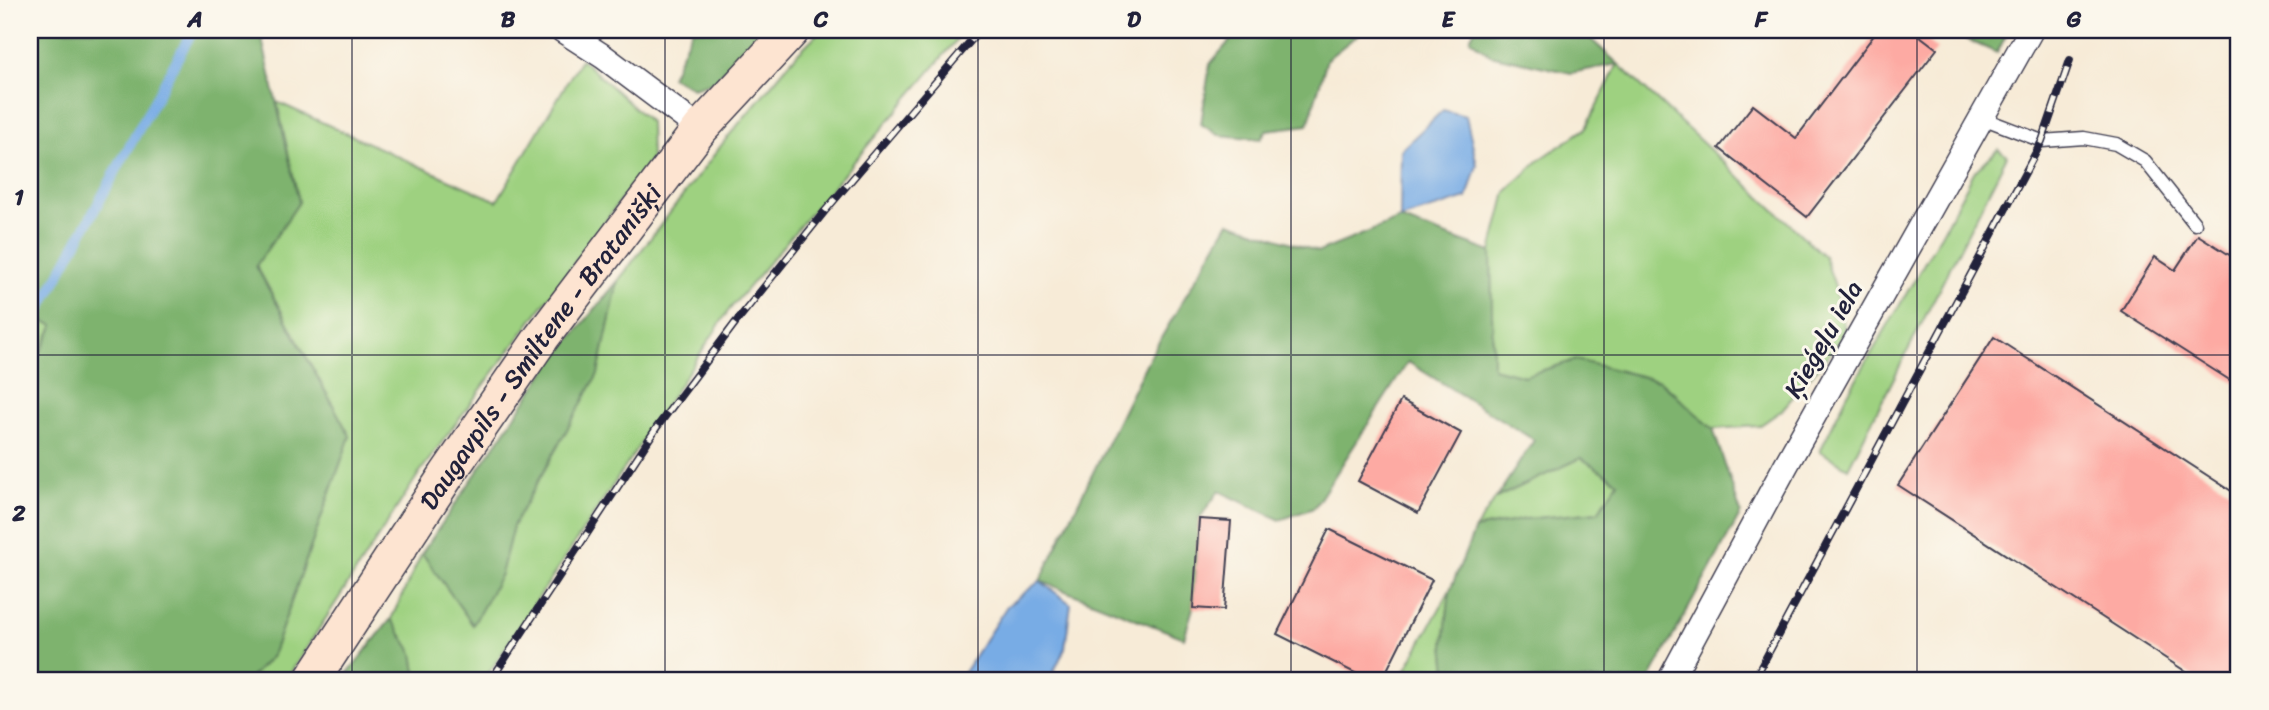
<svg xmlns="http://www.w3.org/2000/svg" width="2269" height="710" font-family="Sriracha,sans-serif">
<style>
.green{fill:#9ed180;stroke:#607a5e;stroke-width:2}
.forest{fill:#7eb36e;stroke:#506a54;stroke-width:2}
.water{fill:#78ace5;stroke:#4d6790;stroke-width:2}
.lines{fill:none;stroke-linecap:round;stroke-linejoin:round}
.stream{stroke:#78ace5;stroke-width:10}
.building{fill:#fdaaa3}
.lane-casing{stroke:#424052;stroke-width:15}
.street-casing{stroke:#424052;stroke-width:27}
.secondary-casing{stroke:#424052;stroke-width:38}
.lane{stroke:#fff;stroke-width:12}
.street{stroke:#fff;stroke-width:24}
.secondary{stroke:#fde4d1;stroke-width:35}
.rail-casing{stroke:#22223b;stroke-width:8}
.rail{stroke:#fbf7ec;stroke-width:5;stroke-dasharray:16;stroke-linecap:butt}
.grid{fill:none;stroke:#22223b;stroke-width:2;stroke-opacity:0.55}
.labels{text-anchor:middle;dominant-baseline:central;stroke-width:6;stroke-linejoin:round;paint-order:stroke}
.street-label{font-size:26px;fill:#22223b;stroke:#fbf7ec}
.neatline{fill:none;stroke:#22223b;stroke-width:2.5}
.grid-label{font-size:23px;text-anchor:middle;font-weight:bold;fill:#22223b}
</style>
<rect width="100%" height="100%" fill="#fbf7ec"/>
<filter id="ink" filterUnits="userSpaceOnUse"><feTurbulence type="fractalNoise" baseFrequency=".0143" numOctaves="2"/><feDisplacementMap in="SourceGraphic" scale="14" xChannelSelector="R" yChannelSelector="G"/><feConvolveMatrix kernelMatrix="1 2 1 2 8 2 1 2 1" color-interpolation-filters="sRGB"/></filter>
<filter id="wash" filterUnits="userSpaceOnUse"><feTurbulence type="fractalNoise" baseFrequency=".00686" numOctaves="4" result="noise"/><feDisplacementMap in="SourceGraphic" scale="28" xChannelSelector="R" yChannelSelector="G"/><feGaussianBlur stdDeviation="1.57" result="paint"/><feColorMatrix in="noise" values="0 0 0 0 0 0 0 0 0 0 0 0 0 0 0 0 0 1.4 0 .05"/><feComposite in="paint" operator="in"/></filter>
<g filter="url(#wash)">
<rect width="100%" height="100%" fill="#f7ebd7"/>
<path class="green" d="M821 30H965L729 310 484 680H417L413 653 391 619 422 553 472 624 501 574 513 526 598 374 618 281 726 139 797 54Z
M581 59 650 122 651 159 420 472 286 680H248L272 656 350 436 256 265 299 202 277 102 497 201Z
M1618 64 1824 256 1834 283 1846 334 1781 411 1759 426 1713 429 1660 381 1576 360 1524 376 1493 368 1491 252 1506 192 1538 161 1586 128Z
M1998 149 2007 156 1848 468 1820 451 1847 395 1943 231 1974 172Z
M30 317 54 325 30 373Z
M1581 458 1618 482 1598 512 1526 519 1475 529 1496 498Z
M1450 590 1444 644 1448 680H1400Z"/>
<path class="forest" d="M30 30H260L299 202 256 266 350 436 272 656 248 680H30V373L54 325 30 317Z
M692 30H762L714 82 693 88 671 77Z
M1239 30H1364L1327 59 1308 125 1267 130 1261 139 1218 135 1201 124 1210 64Z
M1474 30H1581L1618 64 1571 73 1490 55 1470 39Z
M1966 30H2009L1997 53 1961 37Z
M1400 219 1491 252 1493 368 1524 376 1576 360 1660 381 1713 429 1741 513 1649 680H1448L1444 644 1450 590 1475 529 1526 519 1598 512 1618 482 1581 458 1496 498 1534 440 1408 362 1314 508 1280 520 1219 491 1199 519 1193 608 1184 638 1040 581 1147 362 1229 222 1319 252Z
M618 281 598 374 513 526 501 574 473 625 422 553 553 360Z
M391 619 413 653 417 680H342Z"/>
<path class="water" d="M1443 110 1466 116 1477 165 1467 198 1400 219 1401 150Z
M1040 581 1071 604 1065 648 1050 680H959L1007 606Z"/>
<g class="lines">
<path class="stream" d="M30 328 193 30"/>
</g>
<g id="blocks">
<path class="building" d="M1878 30H1912L1937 49 1807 217 1719 148 1753 105 1796 138Z
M2198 235 2239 261V386L2121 311 2155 257 2175 270Z
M1994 337 2239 496V680H2199L1898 485Z
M1401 400 1461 433 1418 513 1358 481Z
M1199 519 1231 521 1224 610 1193 608Z
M1329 529 1432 580 1382 680H1369L1277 634Z"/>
</g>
</g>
<g filter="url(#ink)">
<use href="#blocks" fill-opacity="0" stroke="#424052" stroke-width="2"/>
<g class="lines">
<g class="lane-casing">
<path id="lane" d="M1982 118 2042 141 2084 138 2116 144 2145 161 2195 224"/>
</g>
<g class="street-casing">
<path id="street" d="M562 30 604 57 700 129
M1670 680 1786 465 2031 30"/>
</g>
<g class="secondary-casing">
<g id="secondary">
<path id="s1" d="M312 680 446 476 542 337 700 129 792 30"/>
</g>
</g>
<use href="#lane" class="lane"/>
<use href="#street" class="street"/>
<use href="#secondary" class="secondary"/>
<g class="rail-casing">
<path id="rail" d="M491 680 657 427 736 322 825 211 980 30
M1754 680 2042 141 2070 60"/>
</g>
<use href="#rail" class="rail"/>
</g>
</g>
<path class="grid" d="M352 30V680M665 30V680M978 30V680M1291 30V680M1604 30V680M1917 30V680M30 355H2239"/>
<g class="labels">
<g class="street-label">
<text transform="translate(1823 339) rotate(-60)">Ķieģeļu iela</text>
<text stroke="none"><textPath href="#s1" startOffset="404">Daugavpils - Smiltene - Bratanišķi</textPath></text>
</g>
</g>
<rect width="2269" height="710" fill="none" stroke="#fbf7ec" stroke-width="77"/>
<rect x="38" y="38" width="2192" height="634" class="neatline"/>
<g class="grid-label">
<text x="195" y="27">A</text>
<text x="508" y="27">B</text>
<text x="821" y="27">C</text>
<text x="1134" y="27">D</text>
<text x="1448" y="27">E</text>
<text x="1761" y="27">F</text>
<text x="2074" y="27">G</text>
<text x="19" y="205">1</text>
<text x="19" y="521">2</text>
</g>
</svg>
